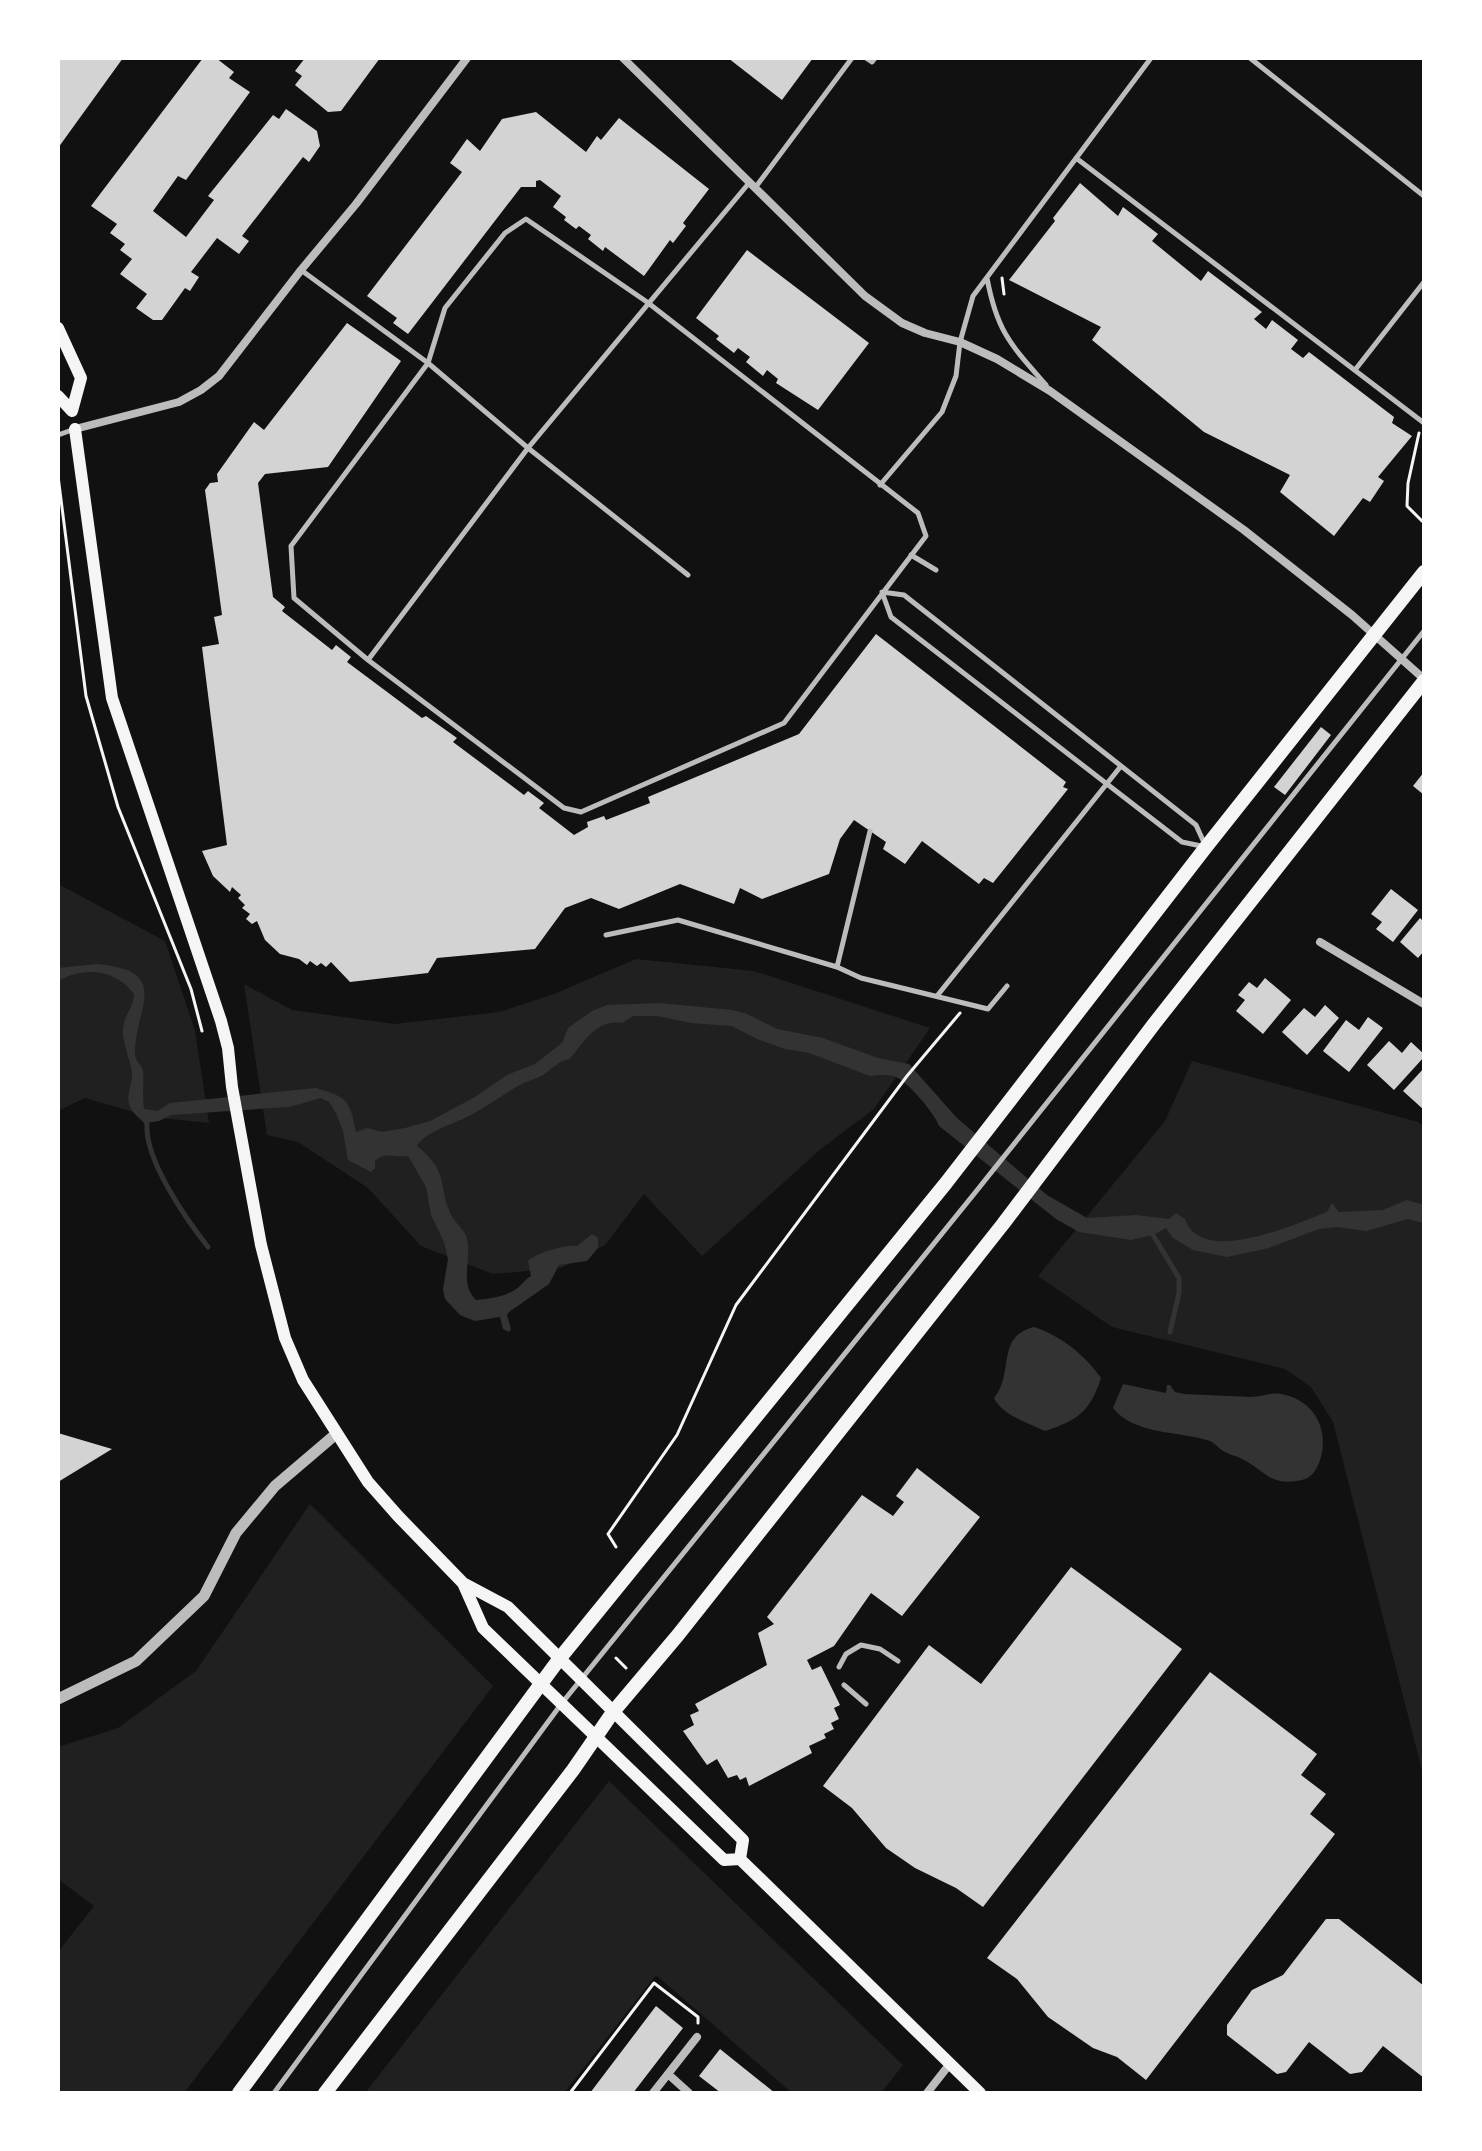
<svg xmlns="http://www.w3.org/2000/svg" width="1482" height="2151" font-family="'Exo 2',sans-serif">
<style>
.green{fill:#202020}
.water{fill:#333}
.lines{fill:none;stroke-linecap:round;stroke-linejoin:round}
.stream{stroke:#333;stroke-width:5}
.building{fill:#d3d3d3}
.path{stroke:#f5f5f5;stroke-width:3}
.service{stroke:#bcbcbc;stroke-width:5}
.minor{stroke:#bcbcbc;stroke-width:8}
.tertiary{stroke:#bcbcbc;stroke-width:11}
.secondary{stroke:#f5f5f5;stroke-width:12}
.primary{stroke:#f5f5f5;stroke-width:14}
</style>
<rect width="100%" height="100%" fill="#111"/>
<path class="green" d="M58 884 165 941 195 1031 209 1123 151 1117 85 1098 58 1111Z
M636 959 754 971 930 1028 874 1109 822 1148 702 1256 644 1194 605 1245 561 1268 493 1274 421 1246 368 1188 298 1142 267 1135 244 984 292 1010 395 1024 499 1012 554 994Z
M1192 1061 1418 1122 1424 1127V1778L1333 1422 1311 1387 1285 1369 1112 1327 1038 1276 1165 1121Z
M310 1504 493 1686 184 2093H58V1952L94 1906 58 1879V1747L118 1728 196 1671Z
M609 1781 903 2065 881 2093H792L656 1975 564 2093H365Z"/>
<path class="water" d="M97 964C174 971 134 1008 135 1055 136 1062 142 1065 143 1071 144 1083 142 1096 144 1109L158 1111 170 1103 316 1088C347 1097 350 1100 356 1132L367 1128 382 1132 405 1128 430 1121 475 1097 507 1075 535 1064 562 1043 568 1028 592 1011 607 1005 660 1003 732 1010 747 1014 777 1029 823 1038 878 1058 909 1064 957 1118 1047 1195 1087 1218 1136 1215 1169 1219 1176 1213 1185 1219C1202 1267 1295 1224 1327 1212L1332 1203 1339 1212 1383 1210 1407 1200 1424 1205V1223L1408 1219 1366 1231 1337 1227 1319 1229 1269 1248 1227 1257 1193 1250 1173 1238 1166 1228 1153 1235 1131 1240 1079 1232 1056 1219 939 1126C936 1115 908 1082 896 1077 888 1074 878 1075 870 1076L809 1053 785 1049 757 1039 732 1026 691 1023 657 1016H633L622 1023C597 1019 584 1041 570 1059 558 1061 553 1068 543 1075 536 1079 527 1081 520 1085 503 1094 488 1106 471 1115 456 1123 424 1132 417 1146 452 1174 436 1187 453 1218 458 1226 465 1230 467 1239 472 1261 459 1283 476 1300 491 1299 510 1296 521 1285 524 1282 527 1278 531 1276L528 1261C535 1253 567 1244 577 1246L592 1234 598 1238V1248L587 1261 559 1265 549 1284 509 1312 507 1315 511 1329 509 1332 503 1329 500 1317 475 1321 460 1315 445 1299 443 1289 448 1259 444 1242 431 1215 426 1187 408 1156C395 1158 386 1151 375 1161V1168L371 1172 348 1160 343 1131 336 1113 329 1102 321 1098 289 1107 171 1115 159 1121 145 1123C138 1118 132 1112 129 1104 126 1094 133 1082 132 1072 130 1060 122 1040 123 1030 123 1016 134 1008 134 994 116 969 84 966 58 981V968Z
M1034 1327C1061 1336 1085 1355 1101 1378 1090 1411 1079 1420 1045 1431 1028 1423 1002 1415 994 1398 1015 1372 995 1337 1034 1327Z
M1123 1384 1166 1393 1167 1385H1170L1175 1392 1184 1394C1206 1395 1229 1396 1251 1397 1261 1397 1272 1392 1281 1394 1310 1399 1327 1423 1322 1452 1320 1463 1315 1477 1302 1480 1270 1487 1266 1471 1242 1459 1237 1456 1230 1455 1225 1452 1219 1449 1216 1444 1210 1441 1180 1431 1134 1435 1113 1408Z"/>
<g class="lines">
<path class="stream" d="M144 1119 147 1123C144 1159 186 1219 208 1247
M1153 1235 1179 1278V1293L1170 1332"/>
</g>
<path class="building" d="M60 58H123L58 148V61Z
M203 58H216L234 72 229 78 250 92 186 180 178 176 153 211 186 237 214 200 208 196 273 115 279 119 286 109 317 131 320 146 309 162 303 157 242 236 249 241 239 254 217 238 191 272 199 277 190 291 185 288 162 320H153L136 308 147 294 120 274 132 259 120 250 125 244 110 233 117 224 91 206Z
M305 58H380L341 111 328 112 295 85 302 76 295 71Z
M728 58H813L782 100Z
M536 112 586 152 597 136 601 140 619 118 709 189 683 223 686 226 673 243 670 240 644 276 605 247 603 251 588 239 591 235 579 226 576 229 564 220 566 217 553 207 561 196 540 180 536 181V187H521L408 334 393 323 397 318 367 296 462 172 450 163 467 139 480 151 502 119Z
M1080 183 1118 216 1123 207 1158 234 1152 241 1201 281 1208 271 1262 312 1254 319 1266 329 1272 320 1298 340 1291 349 1303 358 1309 352 1394 417 1392 423 1412 436 1378 477 1384 481 1370 502 1363 498 1334 536 1280 492 1290 475 1204 432 1092 340 1101 327 1009 280 1055 221 1053 218Z
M747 250 869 343 818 410 776 383 778 379 767 370 763 376 746 362 750 357 738 348 734 353 716 339 719 336 696 318Z
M347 323 401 361 328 467 265 474 258 483 273 597 285 607 282 611 332 650 336 645 351 657 347 662 422 718 426 716 457 738 453 742 524 795 528 791 544 803 539 808 574 835 588 827 587 822 604 816 606 820 650 803 648 797 799 734 876 634 1066 782 1063 787 1068 789 993 883 984 878 979 884 922 841 905 864 883 849 886 842 854 820 840 839 829 874 762 899 740 888 734 904 680 884 619 909 591 898 565 908 535 949 437 958 428 973 350 982 331 962 326 967 321 963 317 966 310 961 307 965 299 959 280 954 265 940 257 921 252 924 246 919 250 914 242 908 245 905 238 898 241 895 232 887 230 892 213 876 202 851 227 845 202 647 219 644 214 617 222 615 205 490 210 483 218 482 217 474 254 422 264 430Z
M1321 727 1331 735 1285 795 1274 787Z
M1424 772V795L1413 786Z
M1391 889 1418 910 1393 942 1376 929 1382 922 1371 914Z
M1420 918 1424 922V951L1418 958 1400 942Z
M1265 978 1291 1000 1263 1034 1236 1011 1245 1000 1238 995 1249 982 1257 988Z
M1325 1005 1339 1018 1307 1055 1282 1032 1304 1008 1315 1017Z
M1368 1017 1383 1028 1349 1072 1323 1051 1346 1020 1359 1030Z
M1389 1041 1402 1053 1411 1042 1424 1054V1057L1394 1090 1367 1065Z
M1424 1068V1110L1403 1091Z
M58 1433 112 1449 58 1482Z
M917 1468 980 1517 902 1616 871 1593 834 1646 807 1660 812 1670 821 1666 840 1705 834 1708 839 1719 831 1723 834 1729 824 1734 826 1738 809 1746 812 1753 749 1786 746 1777 740 1780 737 1775 728 1778 717 1759 707 1765 683 1731 694 1725 690 1715 699 1711 695 1704 767 1665 758 1633 774 1624 767 1617 862 1495 893 1516 904 1502 896 1496Z
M1071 1567 1182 1649 983 1907 956 1888 915 1868 886 1848 852 1808 823 1786 929 1645 981 1684Z
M1210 1672 1317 1754 1301 1775 1326 1794 1310 1814 1335 1834 1146 2080 1117 2057 1093 2048 1048 2017 1017 1979 987 1958Z
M1326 1919H1339L1424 1986V2078L1383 2046 1362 2072 1350 2074 1309 2042 1286 2072 1277 2074 1227 2035V2025L1252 1990 1283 1975Z
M656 2006 683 2028 633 2093H590Z
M720 2049 775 2093H721L699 2076Z"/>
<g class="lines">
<path class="path" d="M1002 278 1004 294
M1419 433 1408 483 1407 506 1422 521
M58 476 86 696 118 807 191 989 202 1031
M616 1547 608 1534 677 1435 736 1305 907 1076 960 1013
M616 1658 626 1668
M570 2093 654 1983 698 2017V2023"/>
<path class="service" d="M866 58 872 62 875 58
M1250 58 1424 196
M1076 158 1424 423
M755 188 852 58
M526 219 647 302 918 513 926 536 784 723 581 812 564 808 368 660 294 598 291 546 428 363 445 308 505 233Z
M301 270 428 363 528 448 688 575
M987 278C997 332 1011 345 1046 385
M1355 370 1424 282
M58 435 72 430
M880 485 942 412 956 376 960 342 973 296 1151 58
M911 555 936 570
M882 592 904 595 1196 825 1206 847 1182 842 891 617Z
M368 660 528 448 749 183
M870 831 837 967 861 978 988 1009 1007 986
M606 935 678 920 837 967
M937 996 1121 766
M839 1667 846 1654 861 1645 880 1649 898 1661
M844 1685 866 1704
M274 2093 562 1703 974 1194 1424 631"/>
<path class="minor" d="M623 58 865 296 902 323 925 333 960 342 997 359 1050 391 1244 530 1352 615 1424 679
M75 429 179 402 201 390 219 376 301 270 356 204 467 58
M1320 942 1424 1004
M668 2074 689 2093
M653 2093 697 2037
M927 2093 949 2065"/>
<path class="tertiary" d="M58 1699 136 1661 204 1596 236 1533 275 1486 336 1434"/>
<path class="secondary" d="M58 328 81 378 72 411 58 396
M75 429 112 698 221 1021 228 1048 232 1087 261 1245 285 1338 303 1380 368 1482 398 1516 463 1583 508 1607 743 1840 740 1859
M463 1583 483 1628 724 1860 740 1859 980 2093"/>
<path class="primary" d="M239 2093 560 1658 946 1183 1206 847 1424 572
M325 2093 573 1770 613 1712 678 1635 1003 1224 1154 1024 1424 681"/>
</g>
<rect width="1482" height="2151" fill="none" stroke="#ffffff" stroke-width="120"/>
</svg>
